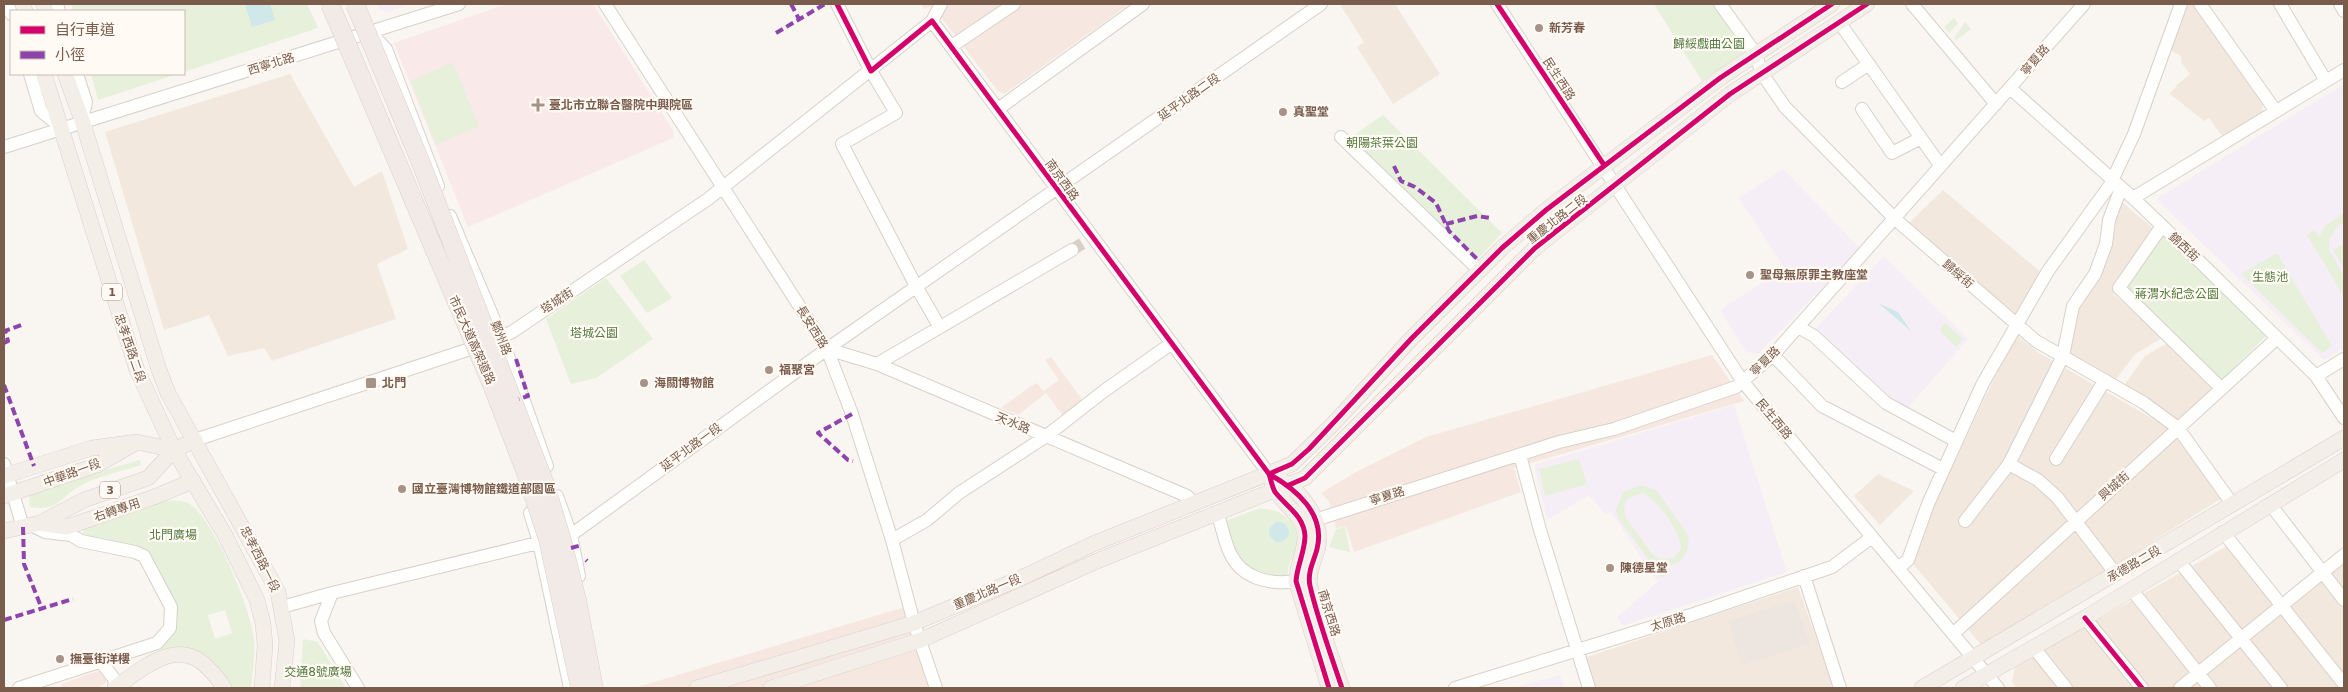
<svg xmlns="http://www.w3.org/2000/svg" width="2348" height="692" font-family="'DejaVu Sans','Noto Sans TC',sans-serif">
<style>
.residential{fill:#f2e8de}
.commercial{fill:#f6e8e1}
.industrial{fill:#ede5e0}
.education{fill:#f6eef6}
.medical{fill:#fae9e9}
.green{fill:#e7f0db;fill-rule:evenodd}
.water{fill:#d0e8ea}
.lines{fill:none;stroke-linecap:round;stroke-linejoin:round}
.minor-tunnel{stroke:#d9cfc7;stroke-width:12;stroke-dasharray:12 6;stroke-linecap:butt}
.minor-casing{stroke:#d7d1cb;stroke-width:14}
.major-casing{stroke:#dad1cc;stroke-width:16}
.minor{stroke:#fefefd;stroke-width:12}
.major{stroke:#f3eee8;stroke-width:15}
.highway-bridge-casing{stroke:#dad1cc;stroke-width:19;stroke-linecap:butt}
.highway-bridge{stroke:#f2eae7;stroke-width:18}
.quiet{stroke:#8e44ad;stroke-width:4;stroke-dasharray:8 4;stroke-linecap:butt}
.cycleway-casing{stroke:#fffaf3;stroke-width:8}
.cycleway{stroke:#d6006c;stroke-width:5}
.poi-dot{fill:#a69286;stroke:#fffaf3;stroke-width:2}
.labels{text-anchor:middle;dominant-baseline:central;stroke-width:4.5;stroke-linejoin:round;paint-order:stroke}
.shield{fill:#fffaf3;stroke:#a28b7f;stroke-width:1}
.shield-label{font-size:11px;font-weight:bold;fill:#7a5c4d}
.poi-label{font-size:12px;font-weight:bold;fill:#7a5c4d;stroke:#fffaf3;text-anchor:start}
.park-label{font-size:12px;fill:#537a41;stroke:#fffaf3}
.street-label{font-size:12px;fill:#7a5c4d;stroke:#fffaf3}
</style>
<rect width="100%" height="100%" fill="#f9f5f0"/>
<path class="residential" d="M1344 4H1395L1440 74 1393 104 1357 47 1364 42 1341 6Z
M2185 4H2193L2263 103 2262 112 2222 136 2209 118 2204 121 2170 94 2178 84 2190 74 2181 62V56L2170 50Z
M290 74 354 187 382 171 408 249 377 264 396 319 272 361 264 348 228 356 209 315 164 330 105 132Z
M1943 190 2043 274 2015 320 1907 225Z
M2118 199 2159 233 2113 294 2162 338 2135 354 2114 382 2067 352 2077 309Z
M2015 334 2039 353 2172 430 2222 498 1983 647 1909 559Z
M2166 344 2216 393 2176 425 2123 387 2145 356Z
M1878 474 1914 491 1880 525 1854 496Z
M2227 546 2281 611 2322 576 2344 604V688H2016L2012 682 2015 667Z
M2344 563V594L2329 575Z
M1798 587 1834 688H1590L1581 659Z"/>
<path class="commercial" d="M921 4H1130L1004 94 998 91 932 6 924 9Z
M1712 355 1744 401 1514 468 1521 492 1354 552 1346 526 1336 528 1329 501 1321 493 1356 472 1426 437Z
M1051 357 1083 401 1063 416 1046 393 1018 415 1001 408 1031 386 1037 383 1043 391 1059 380 1045 360Z
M905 607 934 688H634Z
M101 670 107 682 98 688H63L61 684Z"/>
<path class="industrial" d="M1792 601 1796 604 1810 644 1742 665 1728 621Z"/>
<path class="education" d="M377 4H411L387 12 379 9Z
M2344 84V348L2324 360 2156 199Z
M1783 169 1860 248 1758 354 1746 352 1720 310 1784 268 1739 198Z
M1884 256 1968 339 1905 411 1886 402 1814 330Z
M1734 405 1787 572 1622 626 1617 617 1658 582 1611 512 1605 514 1589 495 1547 520 1534 465Z
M1560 675 1564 688H1512Z"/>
<path class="medical" d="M507 4H593L674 132 673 138 468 227 394 43Z"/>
<path class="green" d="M71 4H307L318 28 184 72V11H73Z
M1654 4H1713L1744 52 1702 81Z
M1954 18 1958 23 1949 33 1944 27Z
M1965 22 1971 29 1956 40 1954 38Z
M453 62 479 126 436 145 411 81Z
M91 74H177L98 100Z
M1383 115 1502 233 1475 262 1350 138Z
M2344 213V223L2339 225 2329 239V250L2344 276V297L2307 235 2315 230 2319 237 2325 226Z
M2162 235 2267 335 2221 381 2124 289Z
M2344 244V269L2333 250Z
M2277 253 2332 346 2322 353 2241 274Z
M644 260 672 298 647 313 620 276Z
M606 278 653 339 596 378 571 384 546 319Z
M1945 323 1963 339 1956 347 1939 330Z
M1579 459 1587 484 1545 496 1539 469Z
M140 460 141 465C122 471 94 477 78 487 60 497 58 512 30 507L29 495 81 477Z
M1641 485 1656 490 1687 533C1693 550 1681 568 1662 566L1667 574 1662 578 1618 518 1616 510 1623 492ZM1642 493C1658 499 1681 533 1681 549L1673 558 1661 559 1653 555 1625 516 1624 506 1627 499Z
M166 501C173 500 181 500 188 503 213 516 251 610 254 639 255 655 253 672 251 688H231L210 662 163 653 160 648C194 619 165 588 148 557L83 534V528ZM225 610 232 633 215 639 208 615Z
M1258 509C1279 507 1299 521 1297 544 1297 551 1293 556 1290 562 1288 567 1288 573 1287 578L1254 573 1234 554 1225 521Z
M1345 527 1350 552 1329 547 1336 529Z
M303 639 318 642 346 688H300Z"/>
<path class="water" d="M245 4H270L275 20 252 27Z
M1878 303 1898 312 1911 331Z
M1269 532a10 10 0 1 1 20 0a10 10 0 1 1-20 0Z"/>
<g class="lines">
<path class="minor-tunnel" d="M1072 250 1088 240"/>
<g class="minor-casing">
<path id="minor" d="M8 4 11 14
M57 4 59 11
M605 4 827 349 852 414 892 540 914 623 936 688
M837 4 871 71 896 113 842 144 916 286 939 326
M1497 4 1743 382 1998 688
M1720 4 1756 54 1761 72 1785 107 1895 219 2036 341 2144 403 2178 428 2233 505
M1912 4 1996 104
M2200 4 2275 110
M2280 4 2326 81
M2340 4 2344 11
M932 21 941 4
M1839 22 1940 165
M370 32 386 49 438 186
M952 46 1014 4
M30 74 41 111 61 127
M77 74 86 102 82 121
M1842 82 1869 64
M2010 88 2133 198 2197 259 2316 376 2344 418
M998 109 1143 4
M1862 109 1892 153 1919 139
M1341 137 1480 271
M4 147 459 4
M2133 198 2344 70
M450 216 501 336 547 466
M2162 226 2119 288 2221 388
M1798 327 1814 336 1886 403 1956 441
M827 349 877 364 1187 496 1195 504
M1773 355 1822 406 1943 469
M877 364 1072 250
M2316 376 2344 359
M195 440 470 349 512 332 708 199 932 21 1269 474
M1520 455 1540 530 1589 688
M2056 459 2105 380
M4 464 23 527
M2009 464 2038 480 2057 497 2116 574
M557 496 571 535 579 576
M2270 504 2344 600
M530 513 539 542 570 688
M1217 513C1222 526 1224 540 1230 553 1242 579 1270 585 1296 581
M1315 520 1559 442 1614 429 1736 387 1773 355 2084 4
M1965 521 2009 464 2063 356 2073 306 2095 274 2106 244 2109 220 2121 188
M2223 532 2344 684
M892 540 927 520 959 493 1045 437 1104 391 1172 343
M2178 560 2281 688
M1898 568 1908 560 1928 504 1983 383 2048 271 2110 185 2134 134 2181 4
M1804 576 1840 688
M2131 589 2210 688
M332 593 321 621 324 633 358 688
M282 607 332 593 571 535 827 349 1321 4
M2085 618 2142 688
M1953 634 2276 339
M2034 648 2066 688
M101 662 115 680 114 688
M19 688 157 643 170 628 171 607 144 556 135 552 81 541 71 535 45 532 31 525
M1455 688 1694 614 1832 567 1872 537
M2180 688 2344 555"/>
</g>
<g class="major-casing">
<path id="major" d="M23 4 25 11
M44 4 46 11
M44 74 137 370 174 450 225 535 257 600 263 623 265 645 262 688
M65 74 83 123 159 370 168 393 278 592 287 641 282 688
M4 476 92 448 137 442 174 450
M1281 480C1303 493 1323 520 1318 547 1315 560 1307 572 1310 585 1317 619 1331 655 1342 688
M1272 482C1278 504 1306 513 1305 539 1304 553 1297 567 1296 581L1329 688
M4 496 97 465 132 445
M40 523 67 527 154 497 193 481
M4 531 40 523 84 500 148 478 174 450 195 440
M116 687C143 668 177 637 207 667 213 673 220 680 224 688
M697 688 914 623 1019 579 1095 543 1292 464 1333 424 1412 338 1502 248 1546 210 1720 78 1832 4
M771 688 921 640 1097 561 1305 478 1535 248 1730 94 1867 4
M1922 688 2344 438
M1963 688 2085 618 2344 460"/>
</g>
<use href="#minor" class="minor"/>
<use href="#major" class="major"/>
<g class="highway-bridge-casing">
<path id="highway-bridge" d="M330 4 492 385 526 473 548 540 580 688
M355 4 421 163 545 484 562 540 577 600 594 688"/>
</g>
<use href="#highway-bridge" class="highway-bridge"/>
<path class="quiet" d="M791 4 799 19
M776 33 825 4
M1394 166 1401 181 1415 187 1436 203 1449 231 1477 259
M1446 224 1477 216 1490 218
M4 343 8 341 5 331 24 324
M516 359 528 396 519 399
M4 385 34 466
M852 414 818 433 848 460 853 461
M23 527 24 564 42 609
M571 548 582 545
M586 560 587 561
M4 620 73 599"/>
<g class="cycleway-casing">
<path id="cycleway" d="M837 4 871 71 932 21 1269 474C1271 480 1272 487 1275 492 1287 507 1304 516 1305 536 1305 551 1297 566 1296 581L1329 688
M1497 4 1604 165
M1269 474 1292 464 1309 449 1412 338 1502 248 1546 210 1720 78 1832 4
M1269 474C1296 489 1326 514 1317 549 1314 561 1307 572 1310 586 1318 620 1331 655 1342 688
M1289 485 1305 478 1535 248 1730 94 1867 4
M2085 618 2142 688"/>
</g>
<use href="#cycleway" class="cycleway"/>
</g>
<g class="poi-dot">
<circle cx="1539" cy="28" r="5"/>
<path d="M535.5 97.5h5v5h5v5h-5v5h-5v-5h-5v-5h5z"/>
<circle cx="1283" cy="112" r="5"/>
<circle cx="1750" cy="275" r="5"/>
<circle cx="769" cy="370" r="5"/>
<rect x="365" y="377" width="12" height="12" rx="2.5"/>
<circle cx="644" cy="383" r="5"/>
<circle cx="402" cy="489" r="5"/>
<circle cx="1610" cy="568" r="5"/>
<circle cx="60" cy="659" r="5"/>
</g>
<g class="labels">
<g class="shield">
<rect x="102" y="283.5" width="20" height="17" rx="4"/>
<rect x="100" y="481.5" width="20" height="17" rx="4"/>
</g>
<g class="shield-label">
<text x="112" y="292">1</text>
<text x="110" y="490">3</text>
</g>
<g class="poi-label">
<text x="1549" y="28">新芳春</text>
<text x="549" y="105">臺北市立聯合醫院中興院區</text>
<text x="1293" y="112">真聖堂</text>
<text x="1760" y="275">聖母無原罪主教座堂</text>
<text x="779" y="370">福聚宮</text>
<text x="382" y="383">北門</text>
<text x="654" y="383">海關博物館</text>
<text x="412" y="489">國立臺灣博物館鐵道部園區</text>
<text x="1620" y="568">陳德星堂</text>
<text x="70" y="659">撫臺街洋樓</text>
</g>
<g class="park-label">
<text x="1709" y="44">歸綏戲曲公園</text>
<text x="1382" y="143">朝陽茶葉公園</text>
<text x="2270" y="277">生態池</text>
<text x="2177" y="294">蔣渭水紀念公園</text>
<text x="594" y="333">塔城公園</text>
<text x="173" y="535">北門廣場</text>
<text x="318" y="672">交通8號廣場</text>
</g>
<g class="street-label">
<text transform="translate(2035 60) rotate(-49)">寧夏路</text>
<text transform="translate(271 64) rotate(-17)">西寧北路</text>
<text transform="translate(1559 79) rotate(57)">民生西路</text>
<text transform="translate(1189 97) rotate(-35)">延平北路二段</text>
<text transform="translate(1062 180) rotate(54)">南京西路</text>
<text transform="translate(1557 219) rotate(-38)">重慶北路二段</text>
<text transform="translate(2184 247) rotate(43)">錦西街</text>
<text transform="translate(1958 274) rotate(41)">歸綏街</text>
<text transform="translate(557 301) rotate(-33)">塔城街</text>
<text transform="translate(812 327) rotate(58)">長安西路</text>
<text transform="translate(501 338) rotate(69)">鄭州路</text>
<text transform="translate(472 340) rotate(66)">市民大道高架道路</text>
<text transform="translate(130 348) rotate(71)">忠孝西路二段</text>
<text transform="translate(1765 361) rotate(-44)">寧夏路</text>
<text transform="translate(1774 419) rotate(50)">民生西路</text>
<text transform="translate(1013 423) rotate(23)">天水路</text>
<text transform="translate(691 447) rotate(-36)">延平北路一段</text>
<text transform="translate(72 473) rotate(-20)">中華路一段</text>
<text transform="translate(2114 486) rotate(-42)">興城街</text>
<text transform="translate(1387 496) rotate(-17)">寧夏路</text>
<text transform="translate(117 510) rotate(-19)">右轉專用</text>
<text transform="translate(260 559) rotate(63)">忠孝西路一段</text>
<text transform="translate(2134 564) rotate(-30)">承德路二段</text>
<text transform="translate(987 592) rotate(-23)">重慶北路一段</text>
<text transform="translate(1329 613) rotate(73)">南京西路</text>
<text transform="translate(1668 622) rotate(-17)">太原路</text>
</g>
</g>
<rect width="2348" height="692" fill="none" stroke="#7a5c4d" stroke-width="10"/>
<rect x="10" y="10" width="175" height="65" fill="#fffaf3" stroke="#cabbb1"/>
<rect x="20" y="26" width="25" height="8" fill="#d6006c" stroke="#cabbb1"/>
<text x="55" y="35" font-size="15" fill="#7a5c4d">自行車道</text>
<rect x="20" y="51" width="25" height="8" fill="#8e44ad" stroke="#cabbb1"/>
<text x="55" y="60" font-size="15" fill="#7a5c4d">小徑</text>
</svg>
